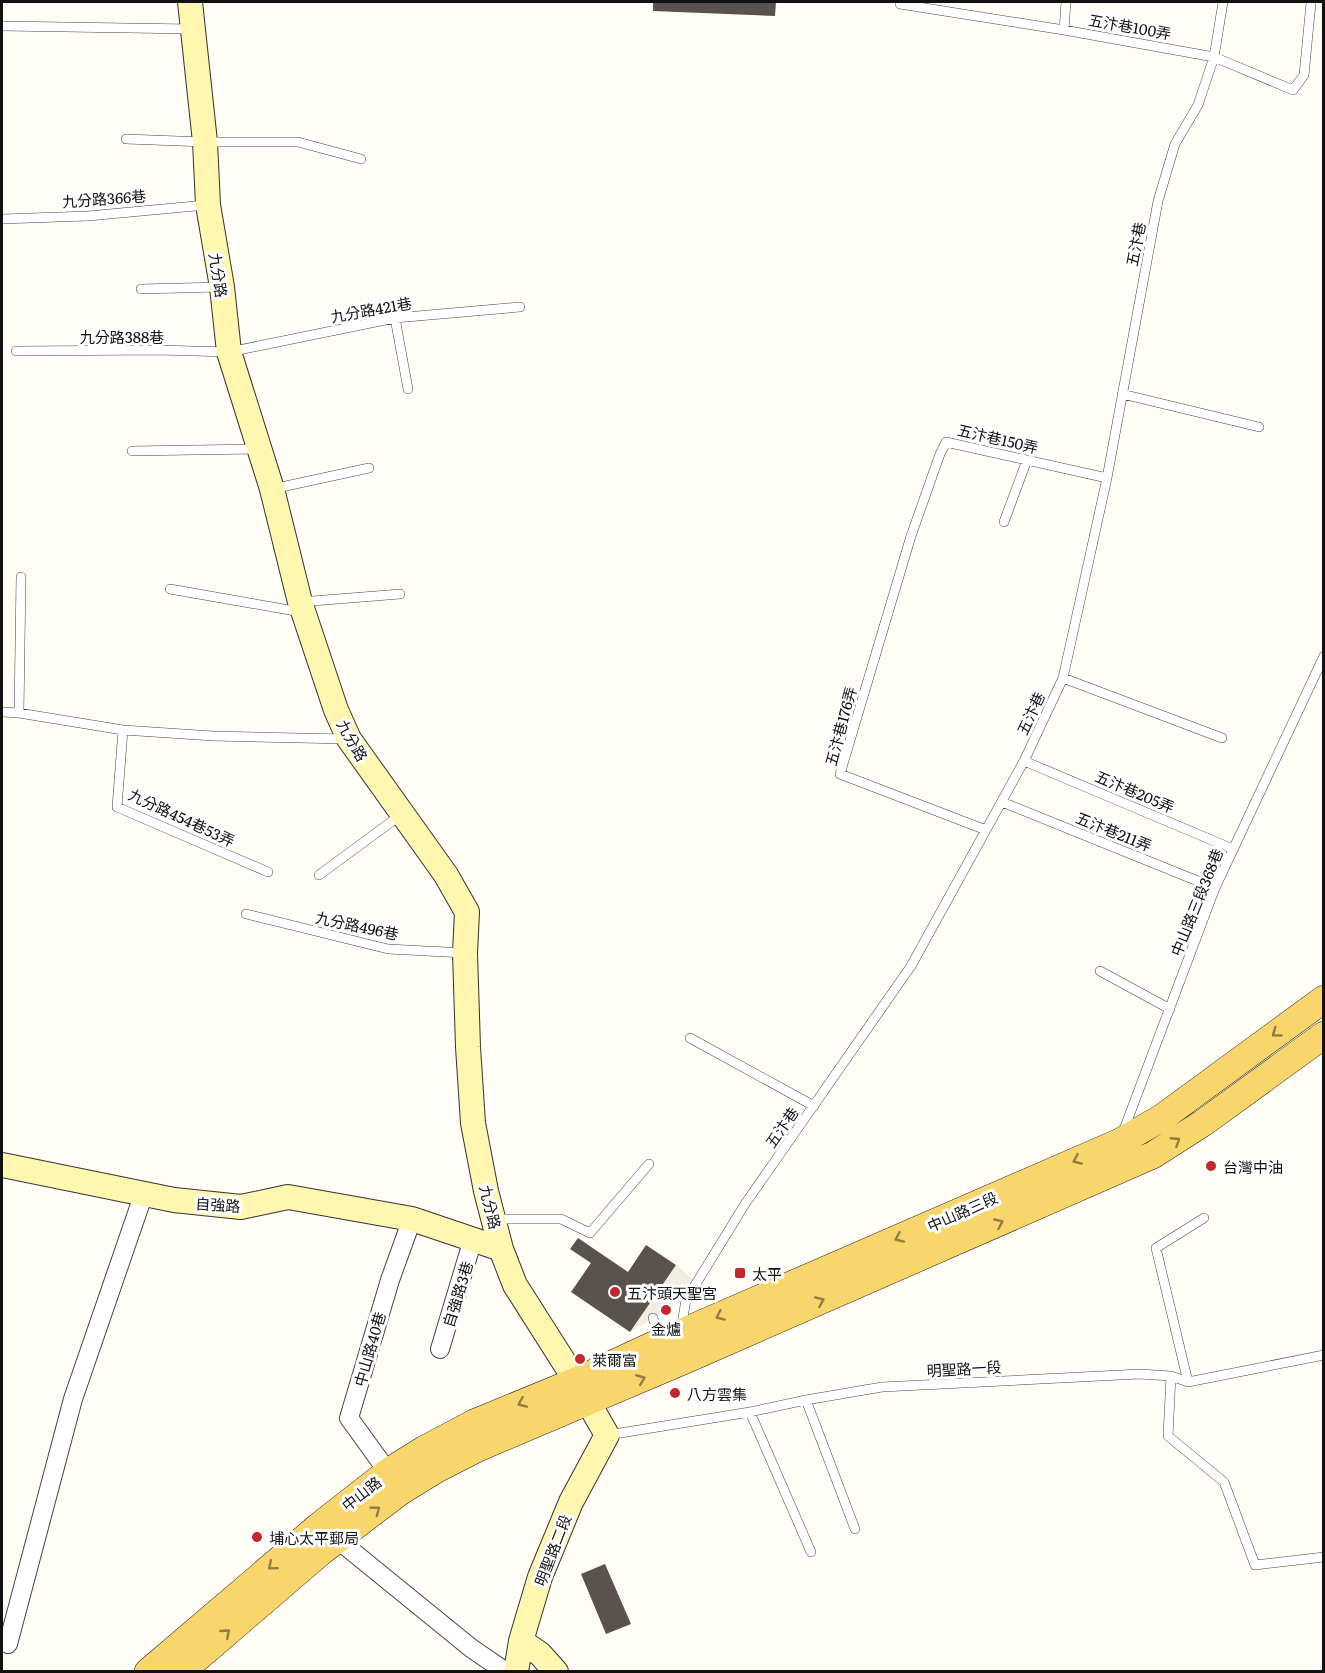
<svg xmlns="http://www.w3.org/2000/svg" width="1325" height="1673" font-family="Literata,'Noto Sans TC',serif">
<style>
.plaza{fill:#f1ede2}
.building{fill:#5a524d}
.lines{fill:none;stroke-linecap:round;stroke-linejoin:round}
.lane-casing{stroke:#444;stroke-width:10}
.street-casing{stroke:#444;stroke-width:20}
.secondary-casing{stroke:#333;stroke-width:26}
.primary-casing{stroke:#222;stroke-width:28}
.lane{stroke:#fff;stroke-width:9}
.street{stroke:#fff;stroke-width:18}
.secondary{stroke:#fff6b0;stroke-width:24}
.primary{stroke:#f9d66b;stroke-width:27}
.oneway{stroke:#917d42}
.poi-dot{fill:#c4262e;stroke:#fff;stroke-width:2}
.labels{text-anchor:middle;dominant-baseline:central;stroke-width:6;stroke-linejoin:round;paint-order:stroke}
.street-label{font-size:15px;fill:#111;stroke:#fff}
.poi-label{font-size:15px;fill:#111;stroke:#fff;text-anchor:start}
</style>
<rect width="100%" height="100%" fill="#fffdf5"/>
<path class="plaza" d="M676 1265 694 1280 678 1304 662 1306 663 1314 653 1318 630 1332Z"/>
<path class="building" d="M653 2H776L775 16 653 11Z
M578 1238 628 1272 646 1245 676 1265 630 1332 571 1292 591 1263 570 1249Z
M605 1564 631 1624 606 1634 581 1574Z"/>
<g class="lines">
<g class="lane-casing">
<path id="lane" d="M901 2 900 4 1064 30 1214 57 1293 90 1304 75 1311 3
M2 26 191 29
M1064 30 1066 2
M126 139 205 142H298L361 159
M2 219 88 216 206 205
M141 289 220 287
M395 318 408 389
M16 351 159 350 229 352 395 318 520 307
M1122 394 1259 427
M132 451 258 449
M272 489 369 468
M1004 522 1027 460
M170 589 301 612
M300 602 400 594
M1063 678 1222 738
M2 712 19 713 123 730 213 736 345 739
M19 713 21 577
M123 730 117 807 268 872
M1024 761 1233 849
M1002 802 1215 888
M986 830 840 774 911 536 940 454 946 442 1107 478
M319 875 402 814
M246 914 388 949 465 953
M1100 971 1170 1009
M690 1038 814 1106
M1123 1132 1215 888 1324 656
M496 1219H561L590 1233 649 1164
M653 1318 661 1339
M681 1329 686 1300 745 1204 911 966 1024 761 1063 678 1107 478 1158 201 1175 144 1198 105 1214 57 1223 2
M1171 1376 1168 1436 1224 1482 1255 1565 1324 1557
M1188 1382 1156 1248 1204 1218
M806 1400 855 1529
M750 1412 811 1552
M608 1435 750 1412 806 1400 882 1387 1140 1374 1171 1376 1188 1382 1324 1355"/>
</g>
<g class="street-casing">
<path id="street" d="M440 1349 473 1239
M388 1472 349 1418 390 1280 412 1219
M337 1539 471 1648 506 1672
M8 1644 73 1399 144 1193"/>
</g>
<g class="secondary-casing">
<path id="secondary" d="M190 2 205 142 208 205 222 287 229 352 272 489 300 602 336 710 349 739 446 875 467 912 465 953 468 1047 473 1123 486 1191 501 1249 515 1285 576 1381 607 1435 571 1502 540 1577 521 1641 516 1672
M2 1165 174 1200 241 1207 288 1197 412 1219 501 1249
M521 1641 540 1654 556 1672"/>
</g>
<g class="primary-casing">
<path id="primary" d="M148 1672 319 1526 388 1472 425 1449 474 1423 576 1381 662 1341 1120 1142 1163 1117 1324 999
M181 1672 322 1551 401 1491 437 1469 478 1448 685 1360 1153 1155 1203 1123 1324 1035"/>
</g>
<use href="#lane" class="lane"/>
<use href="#street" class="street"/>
<use href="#secondary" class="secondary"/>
<use href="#primary" class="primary"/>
</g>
<defs><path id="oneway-chevron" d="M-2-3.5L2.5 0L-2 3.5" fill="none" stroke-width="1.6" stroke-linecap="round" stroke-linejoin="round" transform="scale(1.5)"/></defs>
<g class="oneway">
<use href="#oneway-chevron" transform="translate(1276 1033) rotate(144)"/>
<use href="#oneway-chevron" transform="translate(1176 1141) rotate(-33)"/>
<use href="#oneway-chevron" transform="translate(1077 1160) rotate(156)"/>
<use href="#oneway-chevron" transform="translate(999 1223) rotate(-24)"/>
<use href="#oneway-chevron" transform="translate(899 1238) rotate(156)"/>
<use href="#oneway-chevron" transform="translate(820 1301) rotate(-24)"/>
<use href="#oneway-chevron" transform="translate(720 1316) rotate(156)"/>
<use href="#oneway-chevron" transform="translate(641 1379) rotate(-22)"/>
<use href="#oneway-chevron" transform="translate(522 1403) rotate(157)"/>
<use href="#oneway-chevron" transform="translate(376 1510) rotate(-37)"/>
<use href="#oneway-chevron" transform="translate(272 1566) rotate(140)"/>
<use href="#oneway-chevron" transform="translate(226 1633) rotate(-41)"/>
</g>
<g class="poi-dot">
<circle cx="1211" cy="1166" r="6"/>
<rect x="734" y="1267" width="12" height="12" rx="3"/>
<circle cx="615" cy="1292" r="6"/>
<circle cx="666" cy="1310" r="6"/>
<circle cx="580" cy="1359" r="6"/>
<circle cx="675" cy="1393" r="6"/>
<circle cx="257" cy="1537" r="6"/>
</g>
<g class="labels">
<g class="street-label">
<text transform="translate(1130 26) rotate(10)">五汴巷100弄</text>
<text transform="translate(104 198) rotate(-4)">九分路366巷</text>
<text transform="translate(1135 244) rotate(-79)">五汴巷</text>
<text transform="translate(219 275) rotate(81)">九分路</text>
<text transform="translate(371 309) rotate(-10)">九分路421巷</text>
<text x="122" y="336">九分路388巷</text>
<text transform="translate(998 438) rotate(13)">五汴巷150弄</text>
<text transform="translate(1030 713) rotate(-65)">五汴巷</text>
<text transform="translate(840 726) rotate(-75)">五汴巷176弄</text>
<text transform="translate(353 740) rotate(60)">九分路</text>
<text transform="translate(1135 791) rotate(23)">五汴巷205弄</text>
<text transform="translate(182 817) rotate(25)">九分路454巷53弄</text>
<text transform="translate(1114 831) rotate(22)">五汴巷211弄</text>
<text transform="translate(1196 902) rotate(-68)">中山路三段368巷</text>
<text transform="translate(357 925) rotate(12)">九分路496巷</text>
<text transform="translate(781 1127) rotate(-55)">五汴巷</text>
<text transform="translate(218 1204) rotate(4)">自強路</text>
<text transform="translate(491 1207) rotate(76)">九分路</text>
<text transform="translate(962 1211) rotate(-24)">中山路三段</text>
<text transform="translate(457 1294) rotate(-73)">自強路3巷</text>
<text transform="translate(369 1349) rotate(-74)">中山路40巷</text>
<text transform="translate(964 1368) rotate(-3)">明聖路一段</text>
<text transform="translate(361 1493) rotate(-38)">中山路</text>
<text transform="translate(552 1550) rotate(-69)">明聖路二段</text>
</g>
<g class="poi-label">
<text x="1223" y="1166">台灣中油</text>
<text x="752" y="1273">太平</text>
<text x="627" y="1292">五汴頭天聖宮</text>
<text x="666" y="1328" text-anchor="middle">金爐</text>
<text x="592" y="1359">萊爾富</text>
<text x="687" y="1393">八方雲集</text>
<text x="269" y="1537">埔心太平郵局</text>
</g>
</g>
<rect width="1325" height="1673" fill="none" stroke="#111111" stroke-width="6"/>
</svg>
